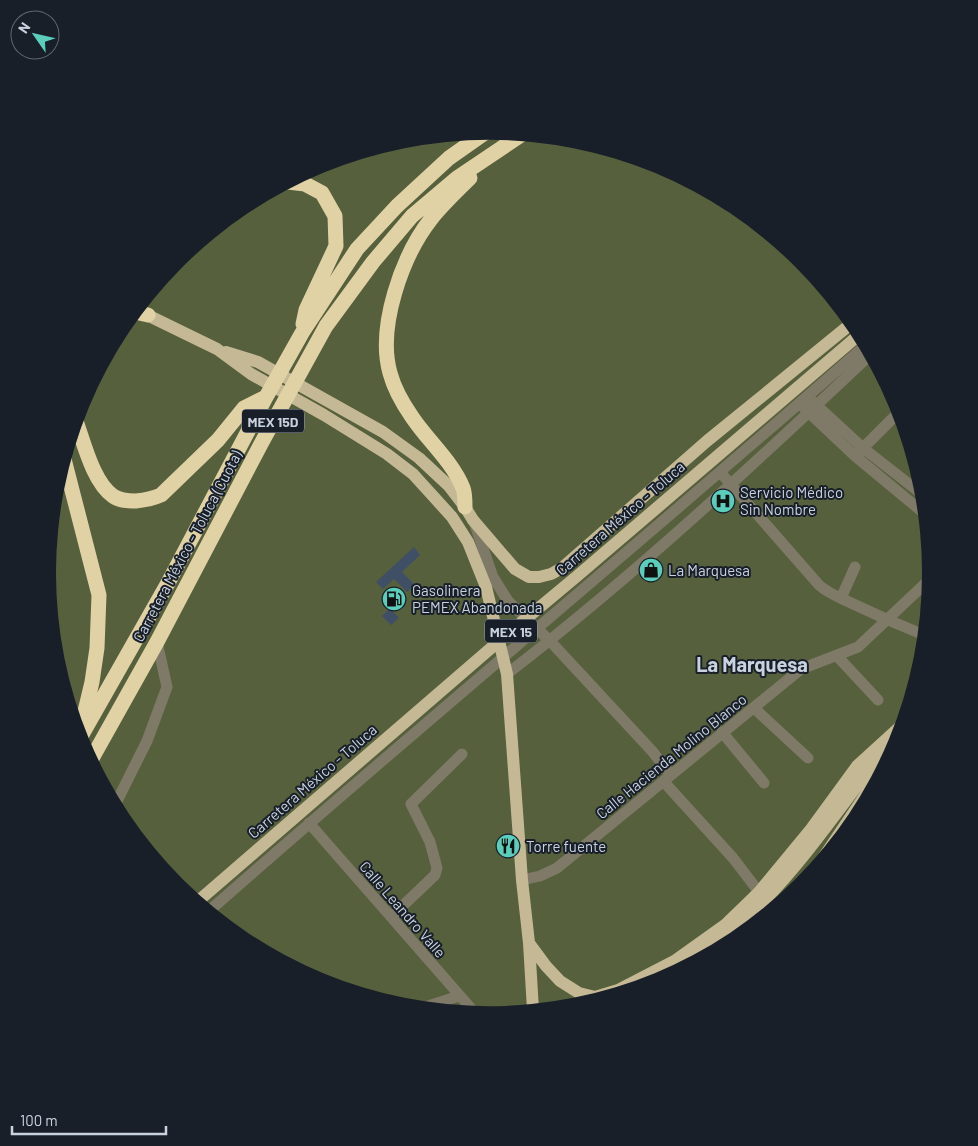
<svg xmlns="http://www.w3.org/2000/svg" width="978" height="1146" font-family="Barlow,sans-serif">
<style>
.green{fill:#57603c}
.building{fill:#3f4f66}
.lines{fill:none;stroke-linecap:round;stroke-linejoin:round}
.minor{stroke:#7f7967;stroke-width:11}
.major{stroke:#c5b995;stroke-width:12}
.highway{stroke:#e1d2a6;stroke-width:15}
.labels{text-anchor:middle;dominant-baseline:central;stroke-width:4;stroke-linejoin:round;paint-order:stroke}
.shield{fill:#181f29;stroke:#949da9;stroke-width:1}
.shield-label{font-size:14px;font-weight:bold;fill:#c9d3e0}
.poi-label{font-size:15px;fill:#c9d3e0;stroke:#181f29;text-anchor:start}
.street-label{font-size:15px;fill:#c9d3e0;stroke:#181f29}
.district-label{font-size:20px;font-weight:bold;fill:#c9d3e0;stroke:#181f29}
</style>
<rect width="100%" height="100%" fill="#29384e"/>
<path class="green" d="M49 573a440 440 0 1 1 880 0a440 440 0 1 1-880 0Z"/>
<path class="building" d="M414 547 420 555 402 572 415 585 407 592 394 579 383 589 376 582Z
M390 608 399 618 391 625 382 616Z"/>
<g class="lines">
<path class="minor" d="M812 401 863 448 923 495
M804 408 855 456 925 514
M858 453 899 412
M720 472 819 585C829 594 837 596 849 602 874 614 899 625 924 635
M474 522 493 577 508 601 550 641 652 751 671 775
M841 598 855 567
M837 656 878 700
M507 674C635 575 753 465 870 355
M754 708 808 758
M722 732 764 783
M664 782 733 858 759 892
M115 805 147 741 167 687 157 642
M309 823 475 1013
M522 880 540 876 557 868 801 669 858 647 930 579
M209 911C426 720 649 536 866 345
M391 917 435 875 437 868 430 842 411 804 462 754
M422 1008 459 996"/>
<path class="major" d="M139 311 217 349 251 374 324 415 387 454 413 474 433 496 452 517 468 542 486 587 507 674 522 880 529 943 533 1010
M226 352 258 362 383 432 419 458 449 486 465 507 473 520 515 569 529 577H539L551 574 562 568 707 441 852 323
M800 887 823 858 882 770
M197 902 498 642 576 577 860 334
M529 943 546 966 560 981 579 993 595 997 618 990 676 960 725 925 759 892 811 829 857 766 902 725
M689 964C715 945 740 926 762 903 808 856 845 800 886 748"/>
<path class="highway" d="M288 182 305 184 322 193 335 216 336 246 306 310 303 324
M135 312 148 315
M76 421C84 443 93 482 113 496 120 501 128 501 136 501 146 500 152 499 161 495L218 440 244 408 266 397
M64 459 99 595 97 648 92 682 82 724
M465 507C465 501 465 493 463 488 452 461 428 441 412 417 403 404 394 388 390 373 377 327 402 256 431 219 443 204 457 191 470 178
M80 738 168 583 266 397 302 333 357 249 397 206 449 158 486 132
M91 760 157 642 262 442 326 326 373 262 412 216 457 178 521 135"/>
</g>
<defs>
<g id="hospital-disc" transform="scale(1.25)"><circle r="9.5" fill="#5bcebb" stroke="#181f29"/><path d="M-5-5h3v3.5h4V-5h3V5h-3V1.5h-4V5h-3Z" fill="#111"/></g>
<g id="shop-disc" transform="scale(1.25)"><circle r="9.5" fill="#5bcebb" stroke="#181f29"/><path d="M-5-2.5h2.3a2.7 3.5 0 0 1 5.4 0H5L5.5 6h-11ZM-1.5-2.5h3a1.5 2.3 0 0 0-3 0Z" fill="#111"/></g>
<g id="fuel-disc" transform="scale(1.25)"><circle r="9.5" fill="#5bcebb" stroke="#181f29"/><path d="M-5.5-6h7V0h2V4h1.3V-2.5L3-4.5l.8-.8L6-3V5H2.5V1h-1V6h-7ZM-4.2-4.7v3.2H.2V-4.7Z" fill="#111"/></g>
<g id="restaurant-disc" transform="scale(1.25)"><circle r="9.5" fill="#5bcebb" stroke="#181f29"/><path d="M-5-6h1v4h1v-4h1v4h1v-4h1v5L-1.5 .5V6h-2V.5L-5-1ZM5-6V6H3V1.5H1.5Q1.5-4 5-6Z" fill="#111"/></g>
</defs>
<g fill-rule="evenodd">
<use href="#hospital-disc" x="723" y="501"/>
<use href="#shop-disc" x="651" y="570"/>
<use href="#fuel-disc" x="394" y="599"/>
<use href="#restaurant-disc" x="508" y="846"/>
</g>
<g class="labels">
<g class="shield">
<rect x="242" y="409.5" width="62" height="23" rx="4"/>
<rect x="485" y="619.5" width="52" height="23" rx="4"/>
</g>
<g class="shield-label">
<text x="273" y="421">MEX 15D</text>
<text x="511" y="631">MEX 15</text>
</g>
<g class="poi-label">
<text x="740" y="492">Servicio Médico<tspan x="740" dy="17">Sin Nombre</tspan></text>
<text x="668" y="570">La Marquesa</text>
<text x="412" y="590">Gasolinera<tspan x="412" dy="17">PEMEX Abandonada</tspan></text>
<text x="526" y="846">Torre fuente</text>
</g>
<g class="street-label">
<text transform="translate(620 518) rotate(-41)">Carretera México - Toluca</text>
<text transform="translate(187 546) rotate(-62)">Carretera México - Toluca (Cuota)</text>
<text transform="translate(671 756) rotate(-39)">Calle Hacienda Molino Blanco</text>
<text transform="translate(312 781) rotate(-41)">Carretera México - Toluca</text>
<text transform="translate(403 909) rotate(49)">Calle Leandro Valle</text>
</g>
<g class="district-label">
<text x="752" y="664">La Marquesa</text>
</g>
</g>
<path d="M0 0H978V1146H0ZM56 573a433 433 0 1 1 866 0a433 433 0 1 1-866 0Z" fill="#181f29" fill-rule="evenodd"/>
<g transform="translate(35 35) rotate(304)"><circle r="24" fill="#181f29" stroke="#5f6772"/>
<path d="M0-4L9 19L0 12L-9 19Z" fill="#5bcebb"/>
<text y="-8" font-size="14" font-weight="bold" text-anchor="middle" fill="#c9d3e0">N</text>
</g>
<path d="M12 1126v8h154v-8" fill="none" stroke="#c9d3e0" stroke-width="2.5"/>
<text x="20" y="1126" font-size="15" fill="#c9d3e0" stroke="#181f29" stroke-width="4" paint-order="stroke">100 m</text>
</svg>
